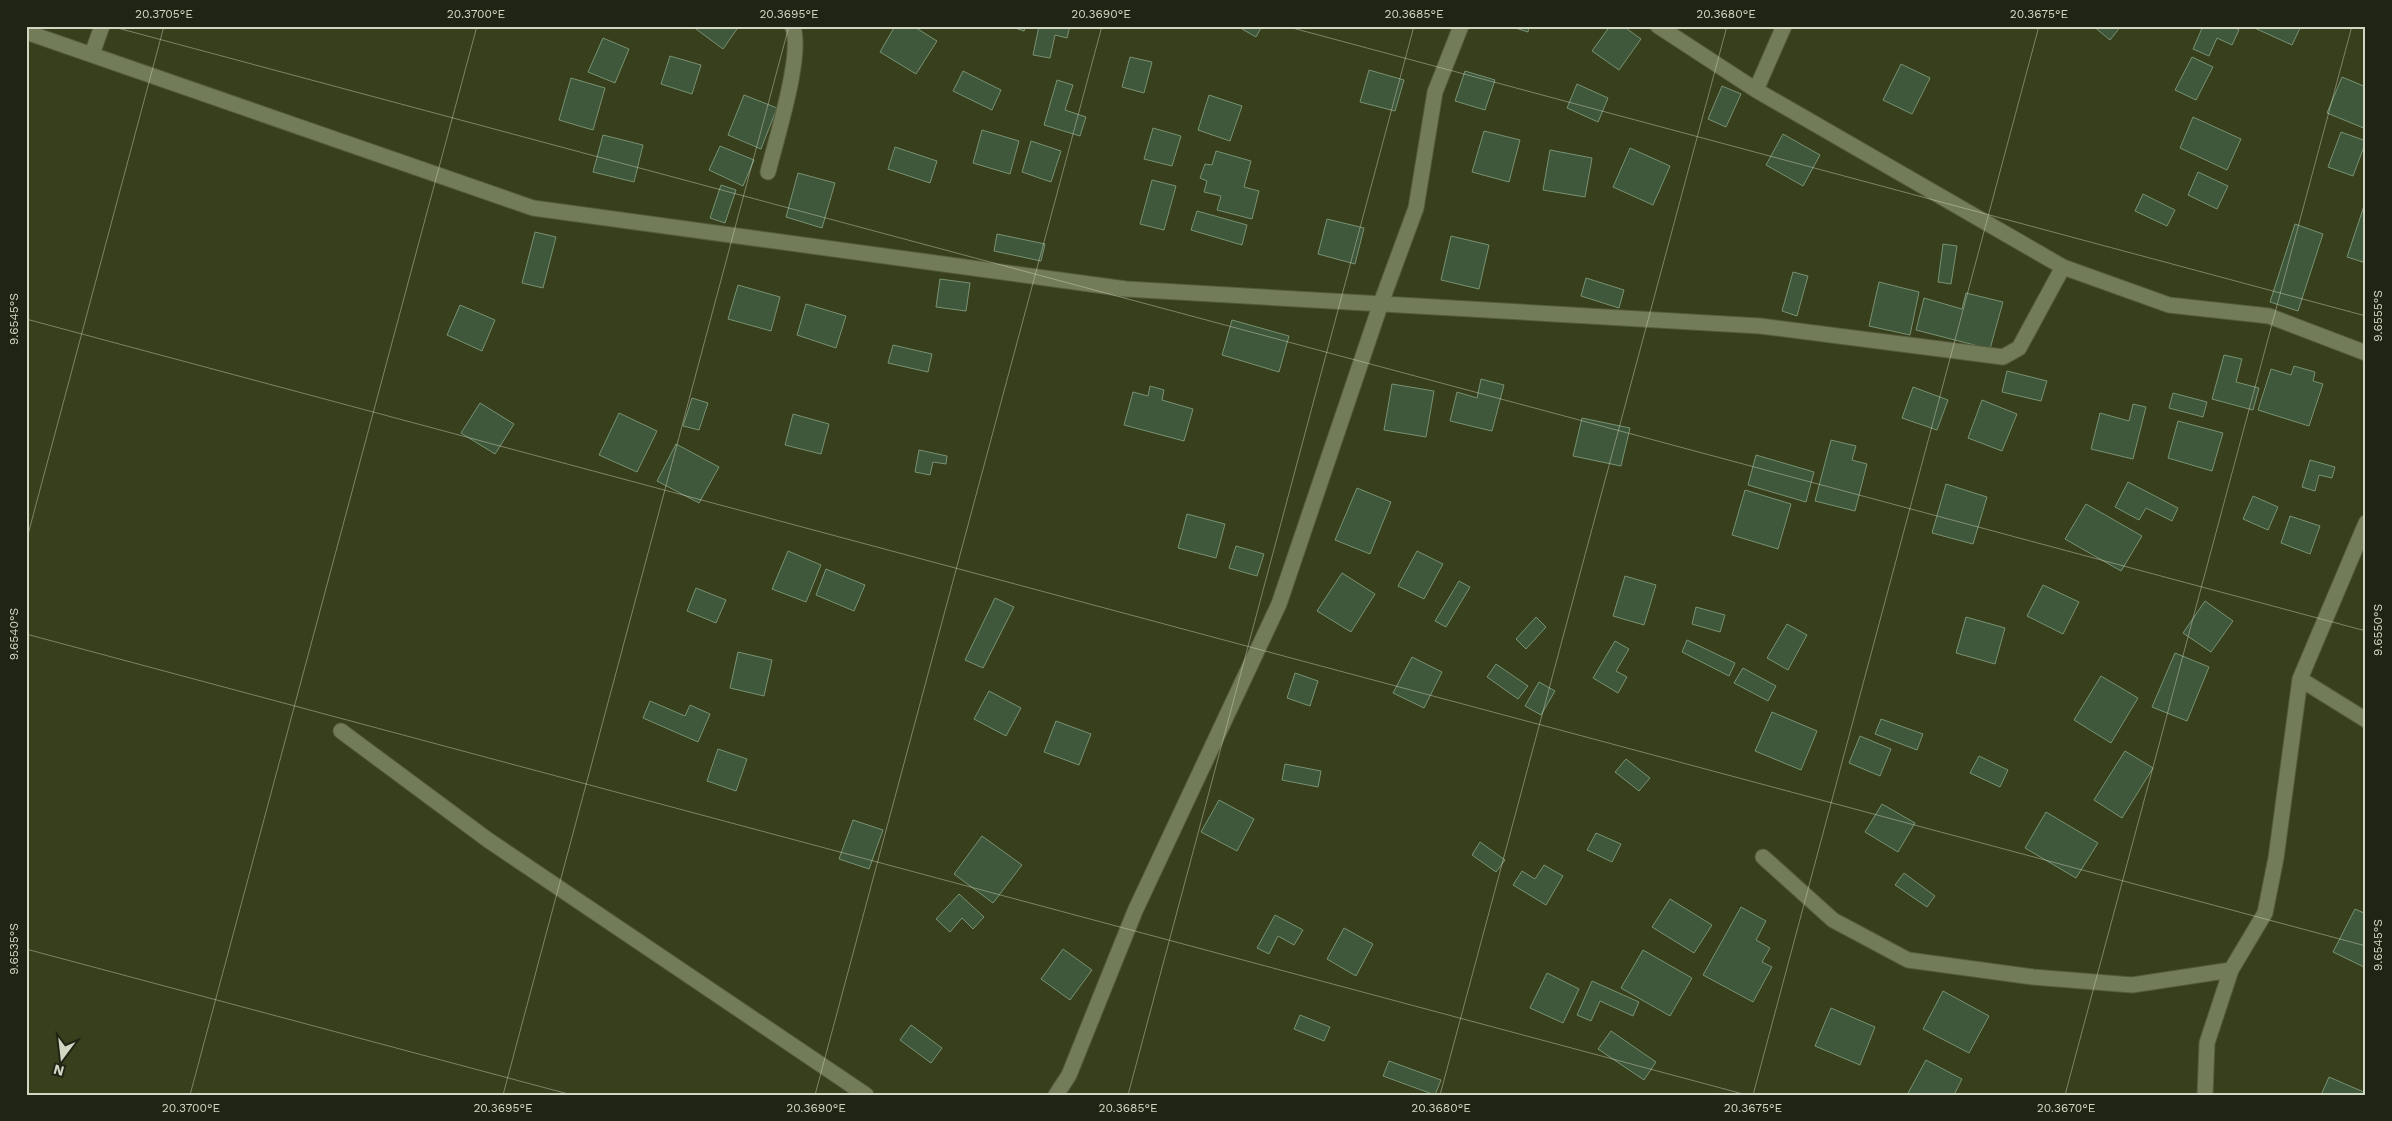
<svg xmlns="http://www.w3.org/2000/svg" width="2392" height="1121" font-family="'Work Sans',sans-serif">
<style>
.building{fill:#3f573a;stroke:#789272}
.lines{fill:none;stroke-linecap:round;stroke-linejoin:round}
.street-casing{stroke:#555b3e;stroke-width:17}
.street{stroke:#737c58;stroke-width:15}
.ticks{fill:none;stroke:#d2d7c4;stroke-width:1;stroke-opacity:0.45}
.neatline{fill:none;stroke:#d2d7c4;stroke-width:2}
.ticks-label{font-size:12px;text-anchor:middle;fill:#d2d7c4}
</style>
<rect width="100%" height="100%" fill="#383f1d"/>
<path class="building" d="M692 26H739L723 49Z
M895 26H913L937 41 916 74 880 52Z
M1009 26H1026L1024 31Z
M1039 26H1070L1067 38 1055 35 1050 58 1033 55Z
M1244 26H1262L1256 37 1242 29Z
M1509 26H1529L1528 32Z
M1610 26H1623L1641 39 1619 70 1592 51Z
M2093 26H2121L2110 40Z
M2203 26H2231L2239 30 2232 45 2217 38 2209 56 2193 49Z
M2250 26H2301L2292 45Z
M603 38 629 49 615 83 588 72Z
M670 56 701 65 692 94 661 84Z
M1130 57 1152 62 1144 93 1122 87Z
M2192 57 2213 67 2196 100 2175 90Z
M1901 64 1930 78 1912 114 1883 100Z
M1369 70 1404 80 1395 111 1360 102Z
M963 71 1001 90 992 110 953 91Z
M1465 71 1495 80 1485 110 1455 101Z
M2342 77 2366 87V129L2327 113Z
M571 78 605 88 593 130 559 120Z
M1057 80 1073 85 1065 110 1086 117 1080 136 1044 125Z
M1577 84 1608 98 1598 122 1567 108Z
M1722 86 1741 94 1726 127 1708 119Z
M744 95 777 108 761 149 728 135Z
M1209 95 1242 106 1230 141 1198 130Z
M2193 117 2241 139 2227 170 2180 148Z
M1153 128 1181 136 1172 166 1144 159Z
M982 130 1019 141 1010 174 973 163Z
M1484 131 1520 140 1509 182 1472 172Z
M2341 132 2366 141 2353 176 2328 167Z
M1783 134 1820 155 1803 186 1766 165Z
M603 135 643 145 634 182 593 172Z
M1031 141 1061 151 1051 182 1022 172Z
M720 146 754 160 743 186 709 170Z
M895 147 937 161 930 183 888 169Z
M1630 148 1670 166 1653 205 1613 187Z
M1550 150 1592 158 1585 197 1543 190Z
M1216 151 1251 161 1244 187 1259 191 1252 219 1217 210 1221 196 1204 192 1207 181 1200 178 1205 164 1212 165Z
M2198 172 2228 186 2217 209 2188 195Z
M798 173 835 183 822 228 786 217Z
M1152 180 1176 186 1164 230 1140 224Z
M721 185 736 190 725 223 710 218Z
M2143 194 2175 210 2167 226 2135 211Z
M2364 206H2366V263L2347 257Z
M1197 211 1247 225 1242 245 1191 230Z
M1327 219 1364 228 1355 264 1318 254Z
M2295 224 2323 234 2298 311 2270 302Z
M535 232 556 237 543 288 522 283Z
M997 234 1045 244 1041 261 994 251Z
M1451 236 1489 245 1479 289 1441 280Z
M1943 244 1957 246 1951 284 1938 282Z
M1793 272 1808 276 1797 316 1782 311Z
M1586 278 1624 290 1619 308 1581 296Z
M940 279 970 283 966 311 936 307Z
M1879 282 1919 292 1910 335 1869 326Z
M738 285 780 297 771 331 728 319Z
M1966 293 2003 302 1990 349 1916 330 1924 298 1962 309Z
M806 304 846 316 836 348 797 335Z
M460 305 495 320 482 351 447 335Z
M1232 320 1289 336 1279 372 1222 355Z
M893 345 932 354 928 372 888 363Z
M2224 355 2242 359 2236 382 2259 388 2253 410 2212 399Z
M2294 366 2315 372 2313 381 2323 384 2309 426 2258 410 2271 369 2291 375Z
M2007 371 2047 381 2041 401 2002 392Z
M1481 379 1504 385 1492 431 1450 421 1457 392 1477 398Z
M1392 384 1434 391 1426 437 1384 430Z
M1150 386 1164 390 1162 400 1193 409 1184 441 1124 425 1133 392 1148 396Z
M1913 387 1948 400 1937 430 1902 418Z
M2173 393 2207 402 2203 417 2169 408Z
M692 398 708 403 699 430 683 426Z
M1982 400 2017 414 2002 451 1968 438Z
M480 403 514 424 495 454 461 433Z
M2133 404 2146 407 2133 459 2091 449 2100 413 2129 421Z
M619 413 657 431 637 472 599 455Z
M793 414 829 424 821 454 785 445Z
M1582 418 1630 428 1621 466 1573 456Z
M2178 421 2223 433 2212 471 2168 458Z
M1831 440 1856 446 1852 460 1867 464 1855 511 1815 501Z
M676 444 719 467 699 503 657 481Z
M919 450 947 456 946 464 933 462 930 475 915 472Z
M1756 455 1814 472 1806 502 1748 485Z
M2310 460 2335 467 2332 478 2319 475 2315 491 2302 487Z
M2128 482 2178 508 2172 521 2146 508 2139 520 2115 507Z
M1946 484 1987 497 1973 544 1932 533Z
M1357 488 1391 502 1370 554 1335 540Z
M1745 490 1791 504 1778 549 1732 535Z
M2253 496 2278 507 2268 530 2243 519Z
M2086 504 2142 536 2121 571 2065 539Z
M1187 514 1225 524 1216 558 1178 548Z
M2290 516 2320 526 2310 554 2281 543Z
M1236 546 1264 554 1257 576 1229 568Z
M788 551 821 565 806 602 772 589Z
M1417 551 1443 564 1424 599 1398 586Z
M826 569 865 585 854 611 816 595Z
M1342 573 1375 594 1351 632 1317 611Z
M1625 576 1656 585 1644 625 1613 616Z
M1459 581 1470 587 1446 627 1435 621Z
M2043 585 2079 602 2063 634 2027 616Z
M696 588 726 600 716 623 687 611Z
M995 598 1014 607 983 668 965 660Z
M2205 601 2233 621 2211 652 2183 633Z
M1696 607 1725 615 1720 632 1692 624Z
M1536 617 1546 627 1526 649 1516 639Z
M1966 617 2005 628 1995 664 1956 653Z
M1787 624 1807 635 1788 670 1767 658Z
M1687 640 1735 663 1729 676 1682 652Z
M1615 641 1629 649 1616 671 1627 677 1618 693 1593 678Z
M738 652 772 660 764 696 730 688Z
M2175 653 2209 667 2187 721 2152 707Z
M1412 657 1442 672 1424 708 1393 693Z
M1496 664 1528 686 1518 699 1487 677Z
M1743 668 1776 686 1768 701 1734 683Z
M1295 673 1318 681 1310 706 1287 698Z
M2101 676 2138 698 2111 743 2074 720Z
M1539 682 1555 691 1541 715 1525 706Z
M989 691 1021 708 1006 736 974 719Z
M650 701 685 716 690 705 710 714 698 742 643 718Z
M1772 712 1817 731 1801 770 1755 751Z
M1881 719 1923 734 1917 750 1875 734Z
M1056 721 1091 734 1079 765 1044 752Z
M1860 736 1891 749 1880 776 1849 763Z
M718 749 747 759 736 791 707 781Z
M2125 751 2153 768 2122 818 2094 800Z
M1979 756 2008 770 2000 787 1970 773Z
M1626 759 1650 778 1639 791 1615 772Z
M1285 764 1321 771 1318 787 1282 780Z
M1219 800 1254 819 1237 851 1201 832Z
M1882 804 1915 823 1898 852 1865 832Z
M2046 812 2098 843 2076 878 2025 848Z
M853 820 883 830 869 869 839 859Z
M1596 833 1621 844 1612 862 1587 850Z
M982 836 1022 865 993 903 954 874Z
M1480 842 1505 860 1496 872 1472 855Z
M1544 865 1563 876 1546 905 1513 885 1522 871 1535 879Z
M1904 873 1935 896 1927 907 1895 885Z
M959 894 984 917 973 929 962 918 950 932 936 919Z
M1670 899 1712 925 1694 953 1652 927Z
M1741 907 1766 921 1756 940 1770 948 1762 962 1772 967 1753 1002 1703 975Z
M2355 909 2366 914V968L2333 952Z
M1275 915 1303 930 1294 945 1278 936 1269 954 1257 948Z
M1344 928 1373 944 1356 976 1327 959Z
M1063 949 1092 970 1070 1000 1041 979Z
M1643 950 1692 978 1670 1016 1621 988Z
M1547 973 1579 989 1563 1023 1530 1008Z
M1592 981 1639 1002 1633 1016 1600 1001 1591 1021 1577 1015Z
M1943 991 1989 1016 1969 1053 1923 1029Z
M1831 1008 1875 1027 1860 1065 1815 1046Z
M1300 1015 1330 1027 1324 1041 1294 1029Z
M911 1025 942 1048 931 1063 900 1040Z
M1611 1031 1656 1062 1644 1080 1598 1049Z
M1926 1060 1962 1079 1954 1095H1907Z
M1389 1061 1441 1080 1435 1095 1383 1076Z
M2329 1077 2366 1093V1095H2321Z"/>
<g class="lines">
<g class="street-casing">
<path id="street" d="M1658 26 1756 90 2063 267 2169 305 2269 316 2366 353
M26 32 533 208 1126 289 1760 326 2003 357 2019 348 2063 267
M92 54 102 26
M1756 90 1784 26
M768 172C775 143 805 49 792 26
M2300 679 2366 720
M341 731 488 840 866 1095
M1763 857 1833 920 1908 960 2033 977 2132 985 2231 970
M1056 1095 1069 1075 1135 911 1279 604 1381 303 1416 208 1435 92 1461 26
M2205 1095 2207 1043 2231 970 2265 913 2276 858 2300 679 2366 523"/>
</g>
<use href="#street" class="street"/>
</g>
<path class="ticks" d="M110 26 2366 631M1285 26 2366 316M26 319 2366 946M26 542 164 26M26 634 1747 1095M26 949 572 1095M190 1095 477 26M503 1095 789 26M815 1095 1102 26M1128 1095 1414 26M1440 1095 1727 26M1753 1095 2039 26M2065 1095 2352 26"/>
<rect width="2392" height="1121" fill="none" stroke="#202415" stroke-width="55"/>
<g transform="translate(62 1058) rotate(195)" stroke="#202415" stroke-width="4" paint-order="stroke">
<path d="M0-4L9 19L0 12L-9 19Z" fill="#d2d7c4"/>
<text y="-8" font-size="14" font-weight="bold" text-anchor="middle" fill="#d2d7c4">N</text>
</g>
<rect x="28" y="28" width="2336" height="1066" class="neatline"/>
<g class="ticks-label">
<text x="164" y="18">20.3705°E</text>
<text x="476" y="18">20.3700°E</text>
<text x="789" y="18">20.3695°E</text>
<text x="1101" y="18">20.3690°E</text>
<text x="1414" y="18">20.3685°E</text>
<text x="1726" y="18">20.3680°E</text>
<text x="2039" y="18">20.3675°E</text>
<text transform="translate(2378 316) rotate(-90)" y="4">9.6555°S</text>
<text transform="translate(14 319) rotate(-90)" y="4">9.6545°S</text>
<text transform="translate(2378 630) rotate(-90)" y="4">9.6550°S</text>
<text transform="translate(14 634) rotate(-90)" y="4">9.6540°S</text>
<text transform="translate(2378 945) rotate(-90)" y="4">9.6545°S</text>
<text transform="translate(14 949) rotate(-90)" y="4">9.6535°S</text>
<text x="191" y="1112">20.3700°E</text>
<text x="503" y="1112">20.3695°E</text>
<text x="816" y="1112">20.3690°E</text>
<text x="1128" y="1112">20.3685°E</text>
<text x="1441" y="1112">20.3680°E</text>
<text x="1753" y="1112">20.3675°E</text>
<text x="2066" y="1112">20.3670°E</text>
</g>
</svg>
